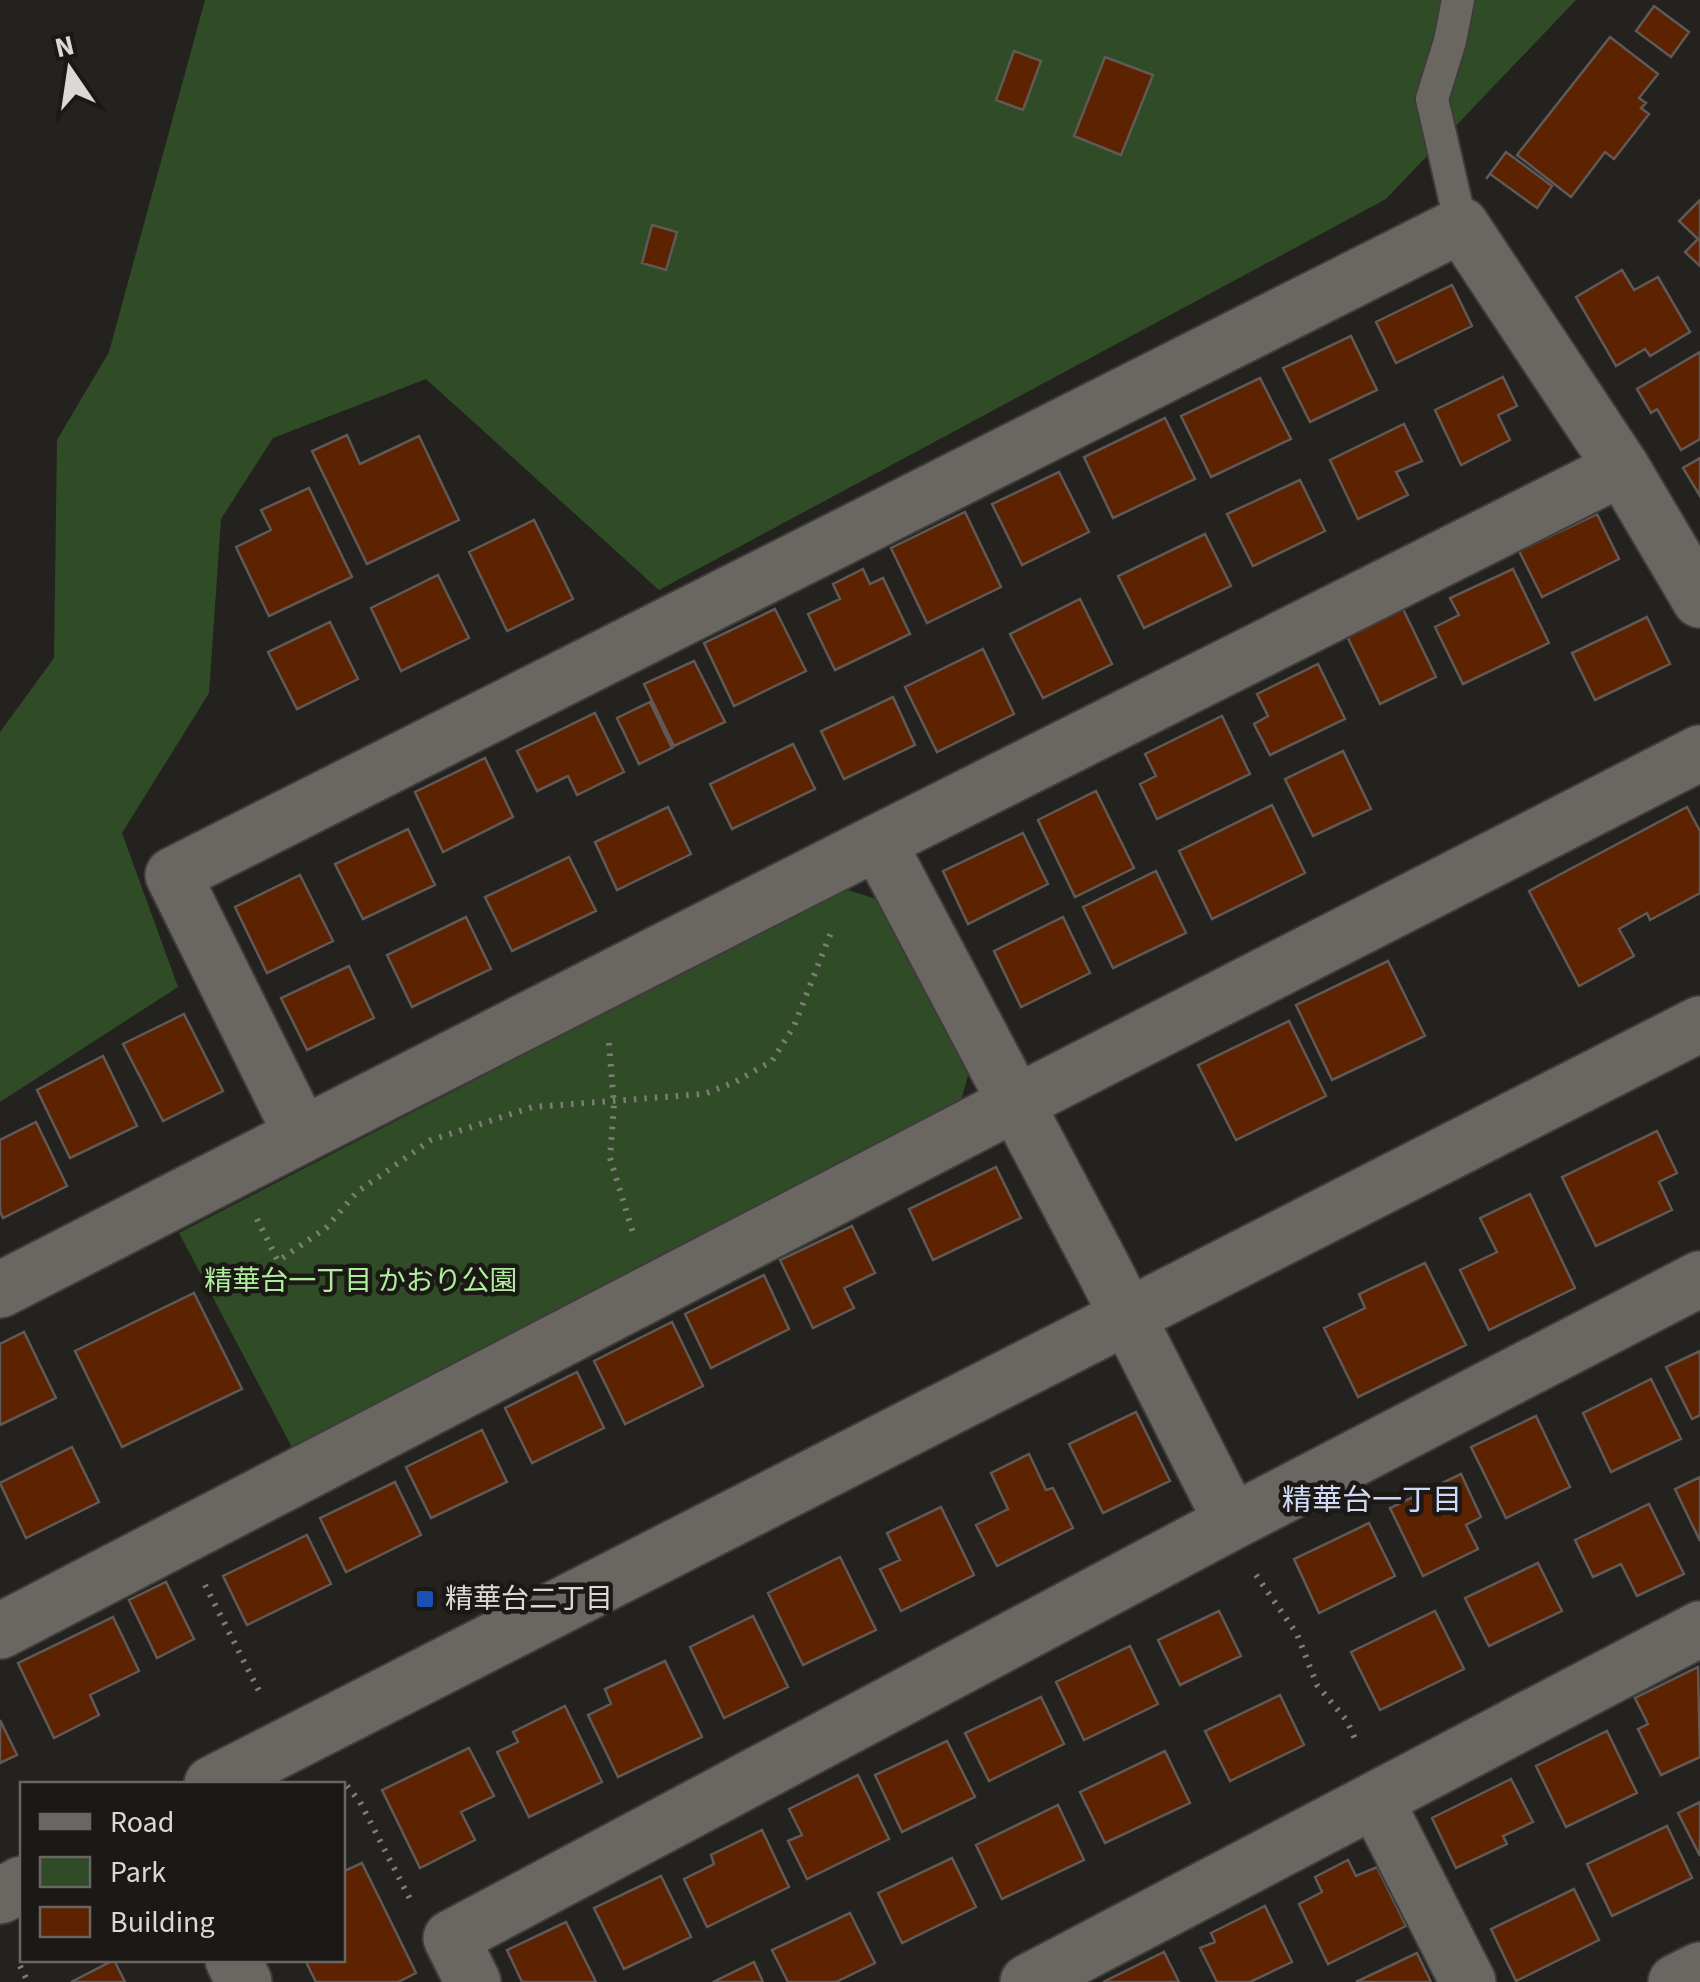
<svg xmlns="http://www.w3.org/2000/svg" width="1700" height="1982" font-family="'Source Sans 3','Noto Sans JP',sans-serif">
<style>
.green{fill:#304c27}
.building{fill:#5d2200;stroke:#5f5957;stroke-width:2.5}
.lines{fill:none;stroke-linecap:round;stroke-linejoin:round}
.service-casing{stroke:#3e3c3a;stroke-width:36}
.minor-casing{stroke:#3e3c3a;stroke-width:59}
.tertiary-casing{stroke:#3e3c3a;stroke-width:59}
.path{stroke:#7e7c79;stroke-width:6;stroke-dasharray:2.5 8;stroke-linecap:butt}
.service{stroke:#6a6762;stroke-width:32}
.minor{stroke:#6a6762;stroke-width:55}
.tertiary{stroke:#6a6762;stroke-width:55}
.transit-dot{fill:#1a4fb4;stroke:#1b1815;stroke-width:4}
.labels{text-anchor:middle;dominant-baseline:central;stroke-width:9;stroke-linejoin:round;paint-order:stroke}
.park-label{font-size:28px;fill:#aded9b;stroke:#1b1815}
.poi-label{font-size:28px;fill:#dbd9d7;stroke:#1b1815;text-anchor:start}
.neighbourhood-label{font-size:30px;fill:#d0daf6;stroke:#1b1815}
</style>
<rect width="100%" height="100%" fill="#24221e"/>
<path class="green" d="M205 0H1576L1386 199 659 590 426 379 273 438 221 519 209 693 122 833 178 987 0 1102V732L54 658 57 440 109 352Z
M845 889 879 900 969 1072 959 1108 297 1457 179 1233Z"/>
<path class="building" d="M1654 6 1689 32 1671 57 1636 31Z
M1610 37 1658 74 1639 98 1646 103 1641 108 1649 114 1614 159 1605 152 1571 197 1517 155Z
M1014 51 1041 61 1023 110 996 100Z
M1105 57 1153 75 1121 155 1074 136Z
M1506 152 1552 186 1537 208 1490 174 1486 179Z
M1700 200V266L1685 252 1698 239 1679 221Z
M652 225 677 232 666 270 642 263Z
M1622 270 1634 290 1658 277 1690 332 1650 356 1645 349 1616 366 1576 297Z
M1452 285 1472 326 1396 363 1376 322Z
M1351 336 1377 390 1310 422 1283 368Z
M1700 352V439L1681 450 1657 409 1651 413 1637 389Z
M1503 377 1517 406 1498 415 1510 440 1461 465 1435 410Z
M1260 378 1291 439 1211 477 1181 416Z
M1165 418 1195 479 1113 518 1084 457Z
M1404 424 1422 461 1396 472 1408 495 1358 519 1330 460Z
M347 435 360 464 419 436 459 520 367 564 312 451Z
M1700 458V496L1683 468Z
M1059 472 1089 532 1022 565 992 504Z
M1300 480 1325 531 1253 566 1227 514Z
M309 488 352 577 269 616 236 547 271 530 261 510Z
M965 512 1001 587 927 623 891 548Z
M1597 514 1619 559 1542 597 1519 551Z
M534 520 573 599 507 631 469 552Z
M1205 534 1231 586 1144 628 1118 576Z
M863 569 870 584 883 578 910 634 835 670 808 614 840 599 833 584Z
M1513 569 1549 643 1463 684 1435 627 1459 615 1450 598Z
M438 575 469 638 401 671 371 608Z
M1080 599 1112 664 1043 698 1010 634Z
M775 609 806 671 734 706 704 643Z
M1403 609 1436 677 1380 704 1347 636Z
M1647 617 1670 664 1595 700 1572 653Z
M330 622 358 679 297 709 268 652Z
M983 649 1014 714 937 752 905 687Z
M694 661 725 722 674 746 644 684Z
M1318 664 1345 719 1270 755 1254 724 1268 716 1257 694Z
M893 697 915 745 844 779 821 731Z
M650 702 672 748 639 764 617 718Z
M595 713 624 772 577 795 568 776 537 791 517 751Z
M1222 716 1250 774 1157 819 1140 784 1156 776 1145 754Z
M793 744 815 789 732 829 710 784Z
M1343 751 1371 809 1313 836 1285 779Z
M485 758 513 817 443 852 415 792Z
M1096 791 1134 868 1075 897 1038 820Z
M1272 805 1305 873 1212 919 1179 851Z
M668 807 691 854 617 890 595 842Z
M1687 807 1700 831V893L1650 920 1647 913 1619 929 1634 956 1579 986 1529 891Z
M408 829 435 885 363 919 335 864Z
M1023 833 1048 884 968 924 943 871Z
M569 857 596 911 512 951 485 897Z
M1156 871 1186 933 1113 968 1083 907Z
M300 875 333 941 267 973 235 907Z
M466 917 491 969 412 1007 387 955Z
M1063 917 1090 973 1021 1007 994 951Z
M1388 961 1425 1036 1332 1080 1296 1005Z
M349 966 374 1018 307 1050 281 998Z
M184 1014 223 1091 163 1121 123 1044Z
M1289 1021 1326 1096 1236 1140 1198 1065Z
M103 1056 137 1126 70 1158 37 1090Z
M36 1122 67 1186 3 1218 0 1211V1140Z
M1657 1131 1677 1173 1659 1182 1672 1210 1596 1246 1562 1177Z
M996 1167 1021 1218 933 1260 909 1209Z
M1530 1194 1575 1288 1489 1330 1460 1270 1497 1252 1480 1218Z
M852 1226 875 1273 844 1288 854 1308 813 1328 780 1260Z
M1425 1263 1466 1345 1358 1397 1324 1328 1365 1308 1359 1294Z
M764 1275 789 1329 711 1368 685 1314Z
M194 1293 242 1389 122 1447 75 1351Z
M672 1322 703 1386 625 1424 594 1361Z
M24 1332 56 1398 0 1425V1344Z
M1700 1351V1415L1692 1419 1666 1367Z
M577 1372 604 1428 532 1463 505 1408Z
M1651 1379 1681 1439 1611 1472 1583 1413Z
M1136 1412 1170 1481 1103 1513 1069 1444Z
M1536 1416 1570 1487 1506 1518 1471 1447Z
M482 1430 507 1482 431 1518 406 1467Z
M72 1447 99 1502 26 1538 0 1483Z
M1029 1454 1046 1490 1053 1488 1073 1528 997 1566 976 1525 1008 1509 991 1473Z
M1461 1474 1481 1517 1466 1525 1478 1549 1423 1576 1390 1508Z
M1700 1477V1541L1675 1489Z
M395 1482 421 1535 346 1572 320 1518Z
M1649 1504 1684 1574 1637 1596 1621 1564 1593 1577 1575 1540Z
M941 1507 974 1575 901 1611 880 1569 900 1560 887 1533Z
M1369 1523 1395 1576 1319 1613 1294 1559Z
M307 1535 331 1584 247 1625 223 1576Z
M840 1557 876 1630 803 1665 768 1593Z
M1538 1563 1562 1611 1489 1646 1465 1598Z
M166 1582 194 1639 157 1658 129 1600Z
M1219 1611 1241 1656 1180 1685 1158 1640Z
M1435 1611 1464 1669 1380 1710 1351 1652Z
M753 1616 788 1687 724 1718 690 1647Z
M113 1617 139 1671 90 1695 99 1715 54 1738 18 1663Z
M1130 1646 1158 1704 1084 1740 1056 1682Z
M665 1661 702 1737 618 1777 588 1715 611 1704 605 1689Z
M1698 1667 1700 1757 1661 1775 1638 1729 1648 1724 1635 1698Z
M1280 1695 1304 1745 1230 1781 1205 1731Z
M1041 1697 1064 1744 989 1781 965 1733Z
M565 1706 602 1782 529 1817 497 1752 518 1742 513 1732Z
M0 1720 17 1755 0 1763Z
M1607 1731 1637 1793 1566 1827 1536 1766Z
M947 1741 975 1797 902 1832 875 1775Z
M469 1748 494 1796 461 1812 475 1840 420 1868 382 1790Z
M1165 1751 1190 1803 1105 1843 1080 1792Z
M858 1775 889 1839 807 1879 788 1841 802 1835 789 1809Z
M1511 1779 1533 1822 1503 1836 1507 1844 1456 1868 1432 1818Z
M1700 1802V1856L1678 1813Z
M1058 1805 1084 1860 1002 1899 976 1845Z
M1667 1826 1692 1878 1612 1916 1587 1864Z
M762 1830 789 1887 707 1927 684 1879 714 1864 711 1855Z
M952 1858 976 1907 902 1943 878 1893Z
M1348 1860 1356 1876 1377 1867 1406 1926 1328 1964 1299 1904 1322 1892 1315 1877Z
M362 1863 416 1973 398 1982H316L305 1960H342V1872Z
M661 1876 691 1937 624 1969 594 1908Z
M1574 1889 1599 1940 1516 1981 1491 1929Z
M1265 1906 1292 1962 1250 1982H1217L1200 1948 1215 1942 1211 1933Z
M850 1913 875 1963 836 1982H788L772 1950Z
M566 1922 596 1982H522L507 1950Z
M1164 1952 1179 1982H1103Z
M1417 1953 1431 1982H1356Z
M114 1960 125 1982H71Z
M754 1962 763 1982H713Z"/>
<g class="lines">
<g class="service-casing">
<path id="service" d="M1458 0 1450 41 1432 99 1461 225"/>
</g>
<g class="minor-casing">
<path id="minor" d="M878 842 1622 468
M0 1290 302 1135
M1232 1522 1103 1268 878 842 302 1135 173 875 1461 225 1622 468 1700 600
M0 1631 1014 1104 1700 753
M1376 1801 1468 1982
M473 1982 451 1938 1232 1522 1700 1279
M1028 1982 1700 1629
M1676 1982 1700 1970"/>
</g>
<g class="tertiary-casing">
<path id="tertiary" d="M212 1784 1700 1024
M0 1896 22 1884
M233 1960 244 1982"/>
</g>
<path class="path" d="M609 1043 614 1105 610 1158 634 1236
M257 1219 278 1261 326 1228 357 1192 431 1140 533 1107 704 1094 735 1082 772 1061 794 1026 832 930
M1256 1575 1297 1634 1317 1685 1347 1721 1357 1743
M205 1585 261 1695
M347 1786 360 1802 411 1901
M20 1966 28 1982"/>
<use href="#service" class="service"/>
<use href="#minor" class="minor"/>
<use href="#tertiary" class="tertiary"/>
</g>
<rect class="transit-dot" x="415" y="1589" width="20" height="20" rx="5"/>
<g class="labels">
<g class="park-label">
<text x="361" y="1281">精華台一丁目 かおり公園</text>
</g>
<g class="poi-label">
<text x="445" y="1599">精華台二丁目</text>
</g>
<g class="neighbourhood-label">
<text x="1372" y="1500">精華台一丁目</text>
</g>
</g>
<rect x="20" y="1782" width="325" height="180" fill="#1b1815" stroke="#686563" stroke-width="2.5"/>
<rect x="40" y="1814" width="50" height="15" fill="#6a6762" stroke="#686563" stroke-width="2.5"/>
<text x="110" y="1832" font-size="30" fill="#dbd9d7">Road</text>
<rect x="40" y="1857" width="50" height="30" fill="#304c27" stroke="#686563" stroke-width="2.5"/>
<text x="110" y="1882" font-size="30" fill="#dbd9d7">Park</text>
<rect x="40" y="1907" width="50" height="30" fill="#5d2200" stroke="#686563" stroke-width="2.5"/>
<text x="110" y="1932" font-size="30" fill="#dbd9d7">Building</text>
<g transform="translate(70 70) rotate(347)" stroke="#1b1815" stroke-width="8" paint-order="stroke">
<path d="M0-8L18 38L0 25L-18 38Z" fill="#dbd9d7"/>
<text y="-15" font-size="28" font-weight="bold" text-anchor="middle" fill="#dbd9d7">N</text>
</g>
</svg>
